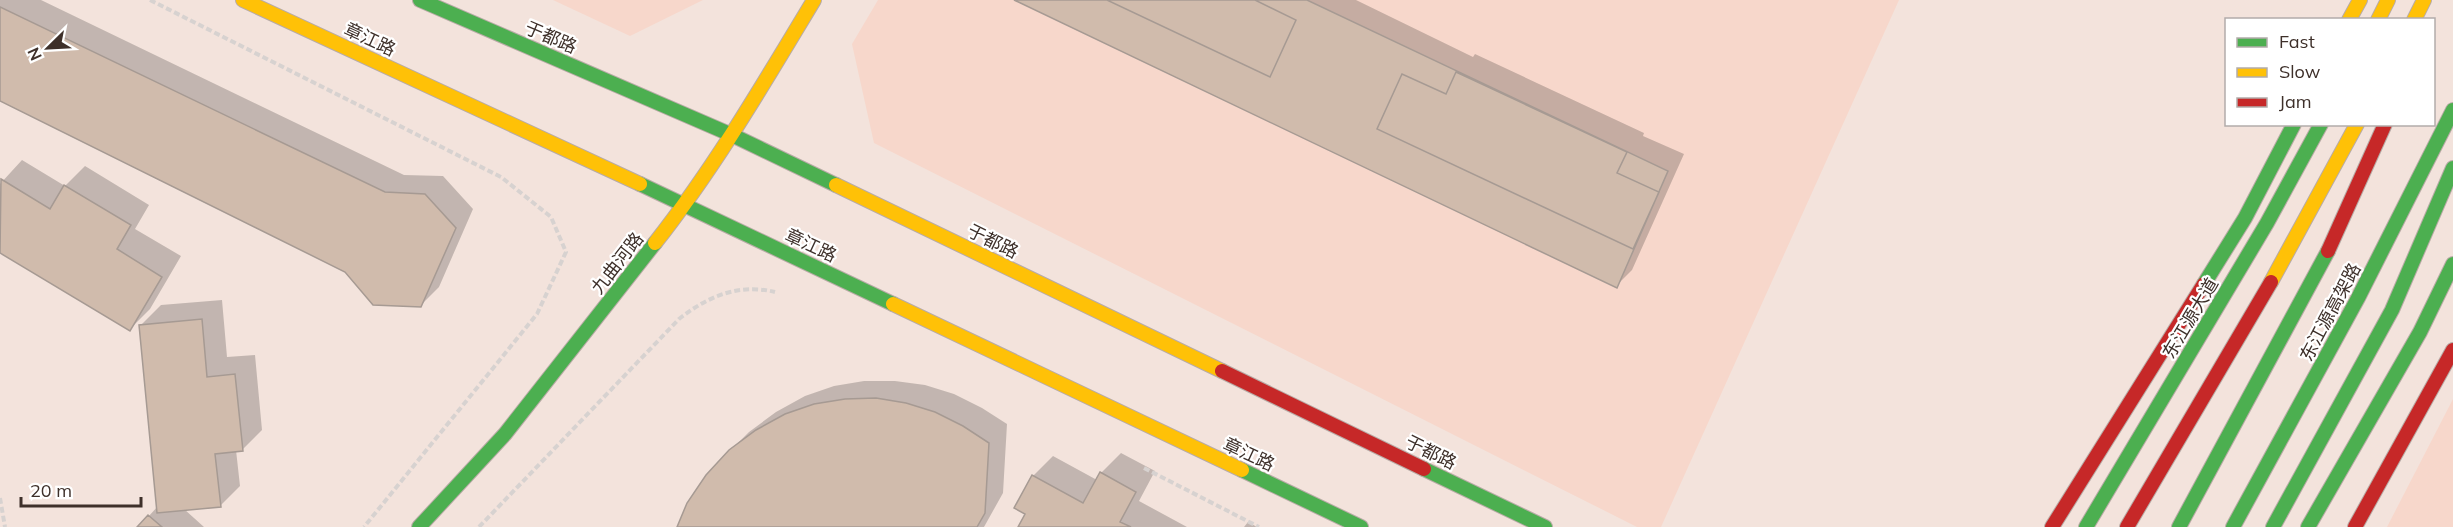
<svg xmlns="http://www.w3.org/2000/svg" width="2453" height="527" font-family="Mulish,'Noto Sans SC',sans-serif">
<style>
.built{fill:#f7d7cb}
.shadow{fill:#0003}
.building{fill:#d0bbac;stroke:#a69a93;stroke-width:1.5}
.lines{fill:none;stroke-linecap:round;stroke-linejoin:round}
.fast-casing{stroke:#b8aba6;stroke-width:16}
.slow-casing{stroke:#b8aba6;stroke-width:16}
.jam-casing{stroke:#b8aba6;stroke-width:16}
.path{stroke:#d7d2d0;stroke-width:4;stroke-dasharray:6 3;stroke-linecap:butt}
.fast{stroke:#4caf50;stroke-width:14}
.slow{stroke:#ffc107;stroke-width:14}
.jam{stroke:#c62828;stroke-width:14}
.labels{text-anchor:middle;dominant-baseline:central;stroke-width:4.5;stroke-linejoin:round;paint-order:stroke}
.street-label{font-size:18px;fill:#3e302a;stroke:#fff}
</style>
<rect width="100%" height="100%" fill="#f3e3dc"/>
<path class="built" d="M553 0H703L630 36Z
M878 0H1899L1661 527H1637L874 143 852 44Z
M2453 399V527H2387Z"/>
<path class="shadow" d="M0 0H41L404 175 443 176 473 209 439 287 420 306 0 99Z
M1017 0H1356L1473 57 1475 54 1644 133 1643 136 1684 154 1632 270 1616 286Z
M22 160 65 186 85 166 149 205 135 229 181 256 150 309 130 329 0 251V184Z
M222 300 227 357 255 355 262 430 242 450H236L240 486 220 506 184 509 204 527H139L158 506 141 325 161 305Z
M864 381H895L925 385 954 394 982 408 1007 424 1003 493 984 527H679L730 451 749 432 776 412 805 396 834 386Z
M1121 453 1155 471 1139 501 1187 527H1019L1027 513 1033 476 1053 456 1097 480 1101 473Z
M1248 522 1257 527H1244Z"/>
<path class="building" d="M1014 0H1307L1668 171 1617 288Z
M1107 0H1255L1296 20 1270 77Z
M0 7 385 192 425 194 456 228 421 307 373 305 345 272 0 101Z
M1456 72 1627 152 1617 173 1659 192 1633 249 1377 129 1402 74 1446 94Z
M1 179 50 209 64 185 131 225 117 249 162 277 130 331 0 253Z
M202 319 207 377 235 374 243 451 215 454 221 507 157 513 139 325Z
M876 398 906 403 935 412 963 426 989 443 985 513 977 527H677L687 503 706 475 729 450 756 430 785 414 814 404 845 399Z
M1100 472 1136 492 1120 522 1131 527H1018L1025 514 1014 508 1032 475 1083 503Z
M148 515 162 527H137Z"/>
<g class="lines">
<g class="fast-casing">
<path id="fast" d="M420 0 732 135 836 185
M640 184 893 304
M2204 284 2245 218 2294 124
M1424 469 1545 527
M1242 470 1361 527
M419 527 505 434 655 243
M2086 527 2267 223 2321 124
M2179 527 2328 251
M2233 527 2358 298 2453 110
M2273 527 2392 310 2453 168
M2308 527 2420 332 2453 264"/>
</g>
<g class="slow-casing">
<path id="slow" d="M243 0 640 184
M2349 20 2360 0
M2378 20 2388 0
M2414 20 2424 0
M836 185 1222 371
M655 243C715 167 764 83 814 0
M2271 282 2357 124
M893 304 1242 470"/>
</g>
<g class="jam-casing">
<path id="jam" d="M2328 251 2385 124
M1222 371 1424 469
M2052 527 2204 284
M2127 527 2271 282
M2355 527 2453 350"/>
</g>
<path class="path" d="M150 0 501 177 551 217 566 252 537 314 364 527
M1144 468 1259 527
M0 498 5 527
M479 527 679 319C707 297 738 283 775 292"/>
<use href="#fast" class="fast"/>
<use href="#slow" class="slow"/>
<use href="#jam" class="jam"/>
</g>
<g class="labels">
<g class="street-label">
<text transform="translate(551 37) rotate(23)">于都路</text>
<text transform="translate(370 39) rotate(25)">章江路</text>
<text transform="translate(993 241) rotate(26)">于都路</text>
<text transform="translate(811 245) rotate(25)">章江路</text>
<text transform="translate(617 263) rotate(-52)">九曲河路</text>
<text transform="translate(2330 312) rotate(-62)">东江源高架路</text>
<text transform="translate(2190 318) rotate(-59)">东江源大道</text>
<text transform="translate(1431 452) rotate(26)">于都路</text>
<text transform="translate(1249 454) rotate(25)">章江路</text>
</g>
</g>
<rect x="2225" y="18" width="210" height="108" fill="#ffffff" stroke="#b2acaa" stroke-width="1.5"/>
<rect x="2237" y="38" width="30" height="9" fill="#4caf50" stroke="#b2acaa" stroke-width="1.5"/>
<text x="2279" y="48" font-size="18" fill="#3e302a">Fast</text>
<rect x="2237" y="68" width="30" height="9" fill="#ffc107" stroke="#b2acaa" stroke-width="1.5"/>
<text x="2279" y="78" font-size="18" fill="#3e302a">Slow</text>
<rect x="2237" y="98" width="30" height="9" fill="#c62828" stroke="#b2acaa" stroke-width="1.5"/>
<text x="2279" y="108" font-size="18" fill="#3e302a">Jam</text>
<g transform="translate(48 48) rotate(246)" stroke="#ffffff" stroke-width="4.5" paint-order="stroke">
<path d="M0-4.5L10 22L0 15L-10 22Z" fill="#3e302a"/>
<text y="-9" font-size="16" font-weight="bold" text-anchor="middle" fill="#3e302a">N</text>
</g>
<path d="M21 497v9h120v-9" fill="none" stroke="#3e302a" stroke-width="3"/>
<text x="30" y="497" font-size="18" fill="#3e302a" stroke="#ffffff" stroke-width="4.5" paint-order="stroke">20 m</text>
</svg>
